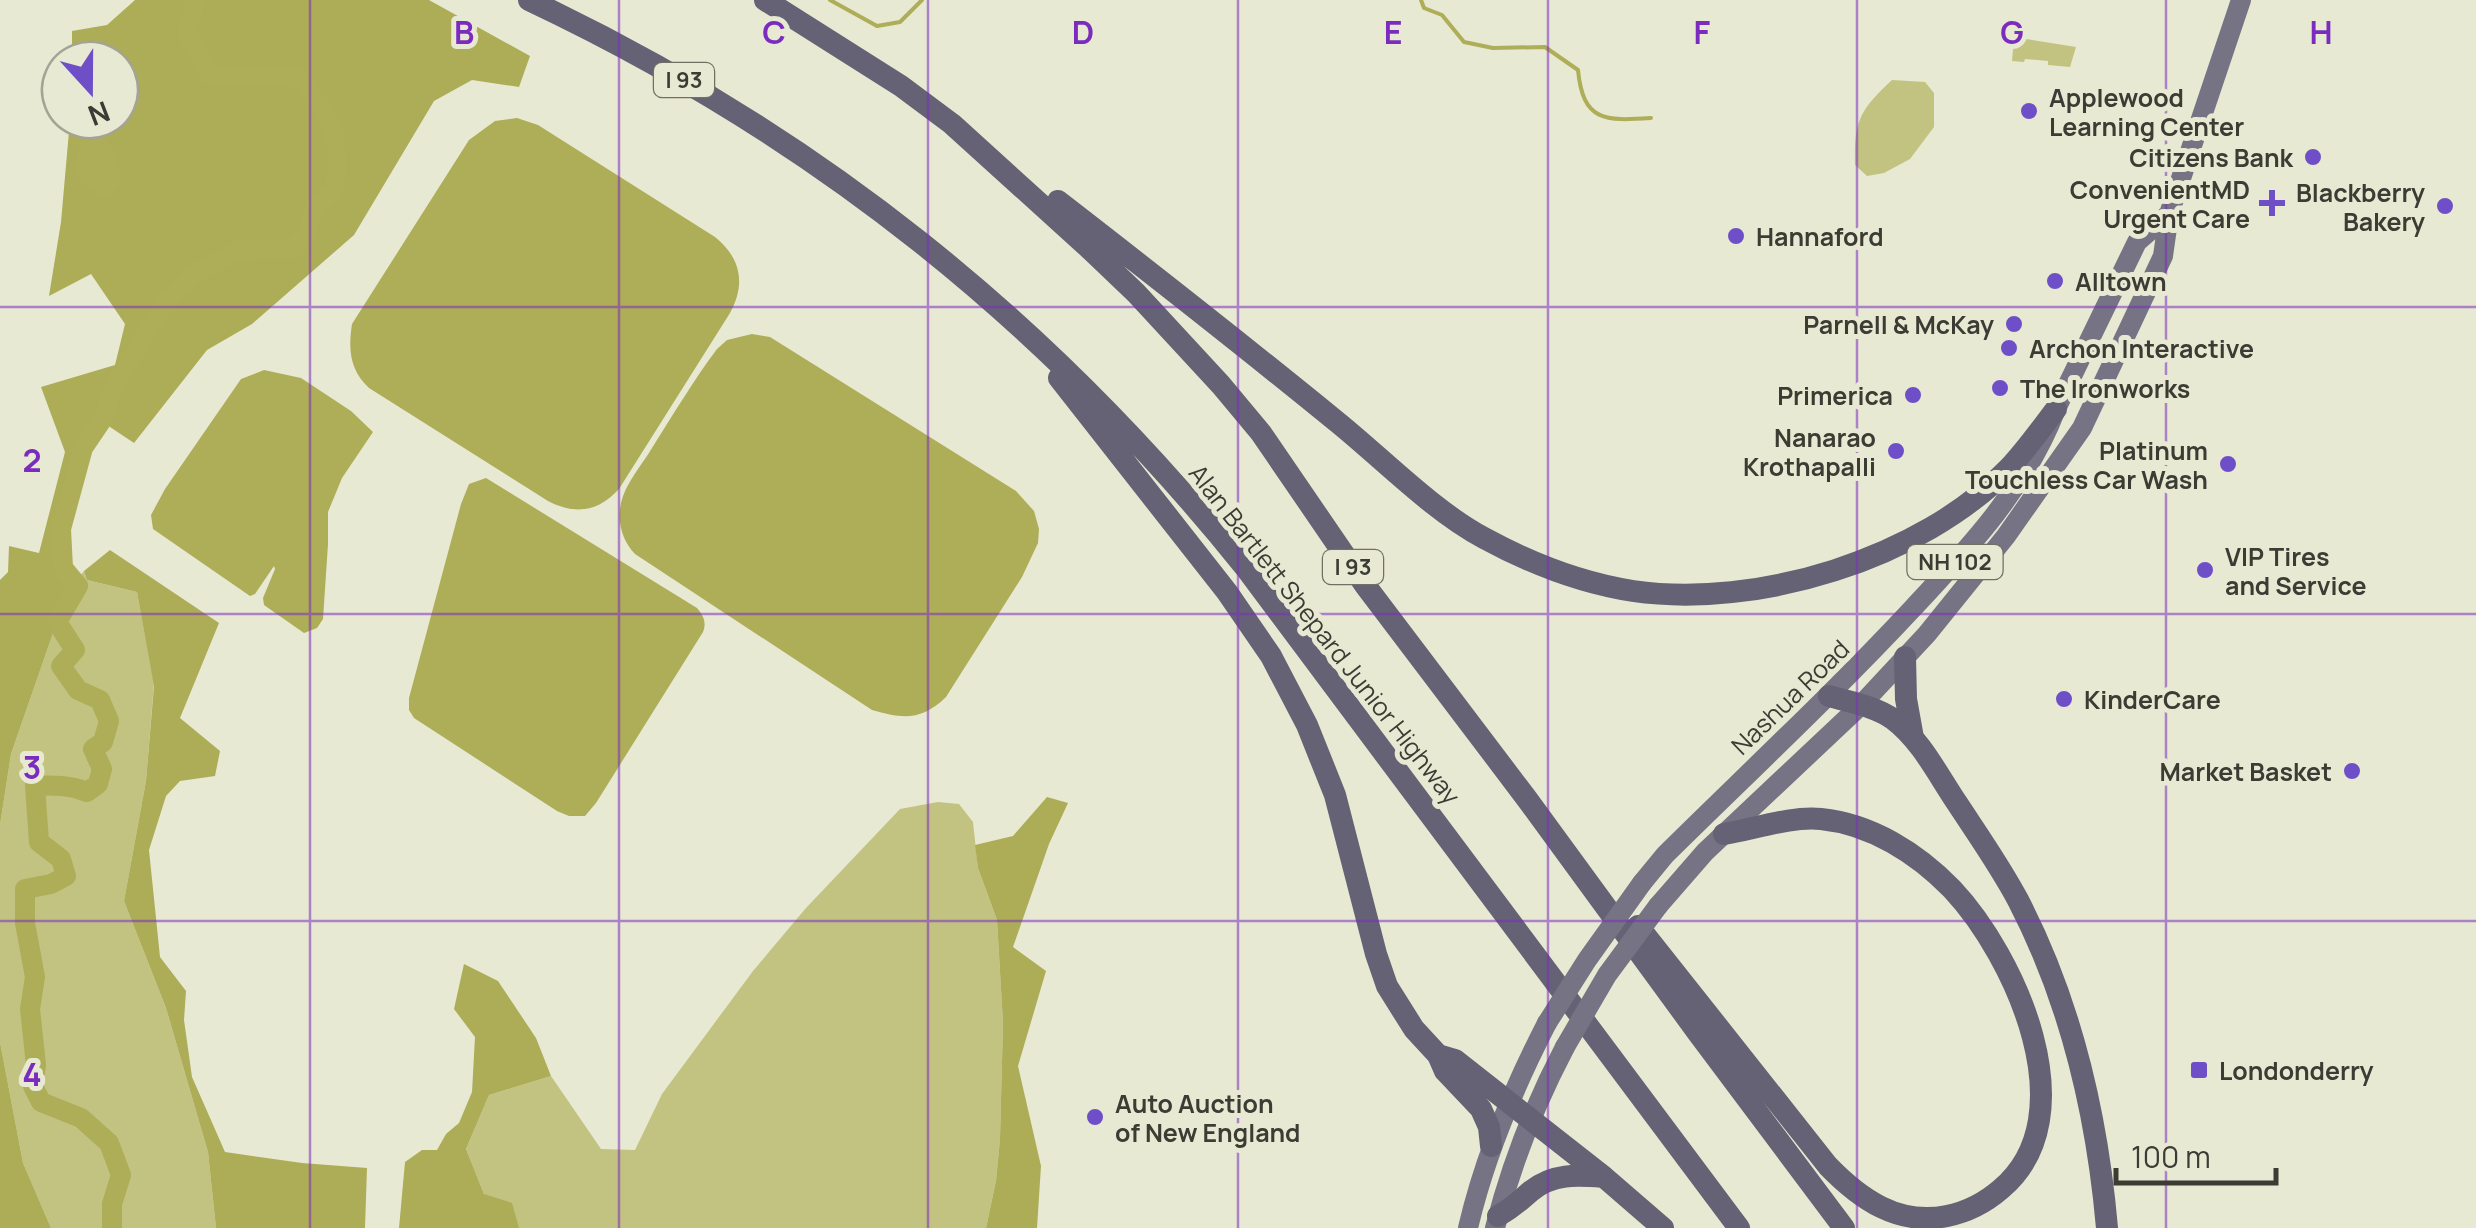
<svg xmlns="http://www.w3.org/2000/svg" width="2476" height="1228" font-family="Manrope,sans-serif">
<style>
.green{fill:#c2c381}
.forest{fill:#adac57}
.water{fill:#aead58}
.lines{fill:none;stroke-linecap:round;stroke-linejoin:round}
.stream{stroke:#aead58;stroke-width:4}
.river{stroke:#aead58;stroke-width:20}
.primary{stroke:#767484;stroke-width:20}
.highway{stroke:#646274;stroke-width:22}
.primary-bridge{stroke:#767484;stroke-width:20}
.grid{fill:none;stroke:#7b2cbf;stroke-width:2.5;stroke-opacity:0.55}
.poi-dot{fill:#6e4fc8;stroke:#e8e9d3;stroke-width:4}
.labels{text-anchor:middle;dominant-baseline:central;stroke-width:10;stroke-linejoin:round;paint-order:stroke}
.shield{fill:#e8e9d3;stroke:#707064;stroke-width:2.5}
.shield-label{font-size:22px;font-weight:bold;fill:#3c3c34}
.poi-label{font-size:25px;font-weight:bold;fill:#3c3c34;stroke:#e8e9d3;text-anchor:start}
.street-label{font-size:25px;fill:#3c3c34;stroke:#e8e9d3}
.grid-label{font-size:32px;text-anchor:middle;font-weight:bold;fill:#7b2cbf;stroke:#e8e9d3;stroke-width:10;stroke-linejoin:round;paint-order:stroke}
</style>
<rect width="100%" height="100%" fill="#e8e9d3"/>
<path class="green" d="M2014 37 2076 47 2070 67 2048 65V61L2025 59 2024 62 2012 61Z
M1892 80 1925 82 1934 93V127L1910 159 1884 173 1867 176 1855 165C1854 120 1860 110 1892 80Z
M84 571 87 580 137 592 154 683 146 781 124 901 166 1008 208 1152 216 1228H51L23 1163 0 1042V825L11 754 68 590Z
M938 802 959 804 973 822 978 868 997 920 1003 1023 1000 1139 996 1181 986 1228H519L484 1194 466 1149 489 1095 551 1076 601 1149 635 1150 662 1094 753 971 806 908 900 809Z"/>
<path class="forest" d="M135 0H429L530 56 519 87 472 80 434 101 354 235 252 324 207 350 134 443 95 417 79 446 62 509 67 556 68 590 11 754 0 825V580L8 572 9 546 39 553 65 452 41 387 115 365 125 324 91 274 49 296 61 222 70 120H120V60H72V31L107 25Z
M110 550 219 623 180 718 220 751 215 776 180 781 166 796 149 850 160 957 186 991 184 1020 192 1077 225 1152 302 1163 367 1168 365 1228H216L208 1152 166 1008 124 901 146 781 154 686 137 592 87 580 84 571Z
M1047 797 1068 803 1049 844 1013 947 1046 971 1018 1066 1041 1166 1037 1228H986L996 1181 1000 1139 1003 1023 997 920 978 868 975 845 1013 836Z
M464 964 498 981 536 1038 551 1076 489 1095 466 1149 484 1194 512 1203 519 1228H399L405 1162 422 1150H437L446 1134 459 1123 472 1092 475 1037 454 1009Z
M0 1042 23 1163 51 1228H0Z"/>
<path class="water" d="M517 118 538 125 715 237C741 258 746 284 730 313L619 489C598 512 575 515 548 501L369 388C350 370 348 350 352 324L469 140 495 121Z
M90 120H96C102 128 122 166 123 175 123 184 114 190 108 196H97L74 175 76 157 86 124Z
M752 334 770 337 1016 491 1034 511 1039 529 1038 543 1022 577 946 697C921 721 903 719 872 710L635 554C622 540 617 522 621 503 625 484 642 465 652 448 673 415 693 381 717 349L727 340Z
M264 370 301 378 351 411 373 432 342 478 328 512V544L323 619 317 628 304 633 264 605 263 598 275 569 274 566 255 594 250 596 153 529 151 515 165 489 241 379Z
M486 478 697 608C703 615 707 622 703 632L596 803 585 816H569L557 811 414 718 409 710V698L461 504 469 484Z"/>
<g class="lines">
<path class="stream" d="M830 0 877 26 900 22 922 0
M1421 0 1424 8 1442 15 1464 42 1493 48 1545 47 1578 70C1583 122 1605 121 1651 118"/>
<path class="river" d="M112 1228V1204L121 1175 109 1143 81 1118 41 1102 33 1086 36 1065 30 1009 35 977 25 923V889L51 884 66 876 61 859 39 842 35 786C53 785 70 785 87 792L98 784 102 769 93 749 103 742 109 721 100 700 78 690 61 666 75 650 57 622 78 586 63 568 61 529 83 448 102 420 114 386 165 302 199 271 239 250 297 248 307 231 315 207 334 190C343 133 331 122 299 77L210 76 186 33 196 0"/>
<path class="primary" d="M1642 883 1665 855C1748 773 1834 693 1914 607 1969 548 2027 486 2056 409L2137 242 2169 214
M1658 906 1705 852 1860 706 1927 634 2006 536 2082 428 2163 256 2169 214 2241 0
M1468 1228C1485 1155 1513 1089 1547 1023
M1495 1228C1511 1165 1535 1104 1565 1047"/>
<path class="highway" d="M529 0C815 135 1047 321 1245 567L1739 1228
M765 0 901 86 952 124 1091 250 1136 293 1221 385 1261 433 1365 585 1527 799 1698 1033 1844 1228
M1058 201C1151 273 1244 346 1336 421 1382 458 1433 511 1484 538 1530 563 1581 583 1633 591 1757 609 1921 559 2009 468 2026 450 2041 429 2056 409
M1059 378 1227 592 1271 656 1307 725 1335 795 1376 954 1387 986 1414 1029 1438 1055 1445 1071 1481 1109 1489 1127 1491 1146
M1905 657 1906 699 1913 738
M1829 696C1849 702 1875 706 1893 719 1921 740 1938 775 1957 803 1978 835 2000 866 2018 900 2071 1002 2097 1114 2107 1228
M1638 926 1828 1166C1860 1199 1898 1226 1947 1216 1967 1212 1986 1202 2001 1189 2088 1116 2015 956 1952 889 1917 853 1871 824 1821 819 1790 816 1755 829 1724 834
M1438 1055 1455 1060 1604 1177 1663 1228
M1498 1216C1514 1207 1518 1202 1531 1191 1553 1173 1577 1175 1604 1177"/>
<path class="primary-bridge" d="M1547 1023 1587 960 1642 883
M1565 1047 1607 975 1658 906"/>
</g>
<path class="grid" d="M310 0V1228M619 0V1228M928 0V1228M1238 0V1228M1548 0V1228M1857 0V1228M2166 0V1228M0 307H2476M0 614H2476M0 921H2476"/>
<g class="poi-dot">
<circle cx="2029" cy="111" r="10"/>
<circle cx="2313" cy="157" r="10"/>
<path d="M2267 188h10v10h10v10h-10v10h-10v-10h-10v-10h10z"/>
<circle cx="2445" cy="206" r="10"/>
<circle cx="1736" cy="236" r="10"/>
<circle cx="2055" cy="281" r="10"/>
<circle cx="2014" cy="324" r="10"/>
<circle cx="2009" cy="348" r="10"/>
<circle cx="2000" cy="388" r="10"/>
<circle cx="1913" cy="395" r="10"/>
<circle cx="1896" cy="451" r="10"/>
<circle cx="2228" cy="464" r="10"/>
<circle cx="2205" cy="570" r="10"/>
<circle cx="2064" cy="699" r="10"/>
<circle cx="2352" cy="771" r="10"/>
<rect x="2189" y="1060" width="20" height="20" rx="5"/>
<circle cx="1095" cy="1117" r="10"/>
</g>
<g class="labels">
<g class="shield">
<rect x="654" y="63" width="60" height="34" rx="8"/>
<rect x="1907.5" y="545" width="95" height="34" rx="8"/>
<rect x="1323" y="550" width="60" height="34" rx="8"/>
</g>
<g class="shield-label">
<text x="684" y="80">I 93</text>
<text x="1955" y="562">NH 102</text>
<text x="1353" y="567">I 93</text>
</g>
<g class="poi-label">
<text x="2049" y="97">Applewood<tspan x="2049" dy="29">Learning Center</tspan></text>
<text x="2293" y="157" text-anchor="end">Citizens Bank</text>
<text x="2250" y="189" text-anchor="end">ConvenientMD<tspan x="2250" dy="29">Urgent Care</tspan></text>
<text x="2425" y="192" text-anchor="end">Blackberry<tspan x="2425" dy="29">Bakery</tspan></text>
<text x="1756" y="236">Hannaford</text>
<text x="2075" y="281">Alltown</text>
<text x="1994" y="324" text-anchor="end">Parnell &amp; McKay</text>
<text x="2029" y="348">Archon Interactive</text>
<text x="2020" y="388">The Ironworks</text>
<text x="1893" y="395" text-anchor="end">Primerica</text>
<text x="1876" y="437" text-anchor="end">Nanarao<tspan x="1876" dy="29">Krothapalli</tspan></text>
<text x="2208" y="450" text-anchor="end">Platinum<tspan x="2208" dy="29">Touchless Car Wash</tspan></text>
<text x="2225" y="556">VIP Tires<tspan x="2225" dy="29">and Service</tspan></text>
<text x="2084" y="699">KinderCare</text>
<text x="2332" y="771" text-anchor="end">Market Basket</text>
<text x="2219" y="1070">Londonderry</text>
<text x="1115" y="1103">Auto Auction<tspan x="1115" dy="29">of New England</tspan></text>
</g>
<g class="street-label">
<text transform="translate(1325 634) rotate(52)">Alan Bartlett Shepard Junior Highway</text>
<text transform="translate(1790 697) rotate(-44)">Nashua Road</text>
</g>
</g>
<g class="grid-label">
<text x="464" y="44">B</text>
<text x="774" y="44">C</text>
<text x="1083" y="44">D</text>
<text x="1393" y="44">E</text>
<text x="1702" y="44">F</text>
<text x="2012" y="44">G</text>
<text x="2321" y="44">H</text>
<text x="32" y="472">2</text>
<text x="32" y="779">3</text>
<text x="32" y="1086">4</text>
</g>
<g transform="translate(90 90) rotate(159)"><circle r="48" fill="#e8e9d3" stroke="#a3a493" stroke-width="2.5"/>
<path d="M0-8L18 38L0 25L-18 38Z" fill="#6e4fc8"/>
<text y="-15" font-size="28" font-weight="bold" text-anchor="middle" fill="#3c3c34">N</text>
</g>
<path d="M2116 1168v15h160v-15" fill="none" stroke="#3c3c34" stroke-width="5"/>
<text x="2131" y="1168" font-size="30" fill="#3c3c34" stroke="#e8e9d3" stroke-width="8" paint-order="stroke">100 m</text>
</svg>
